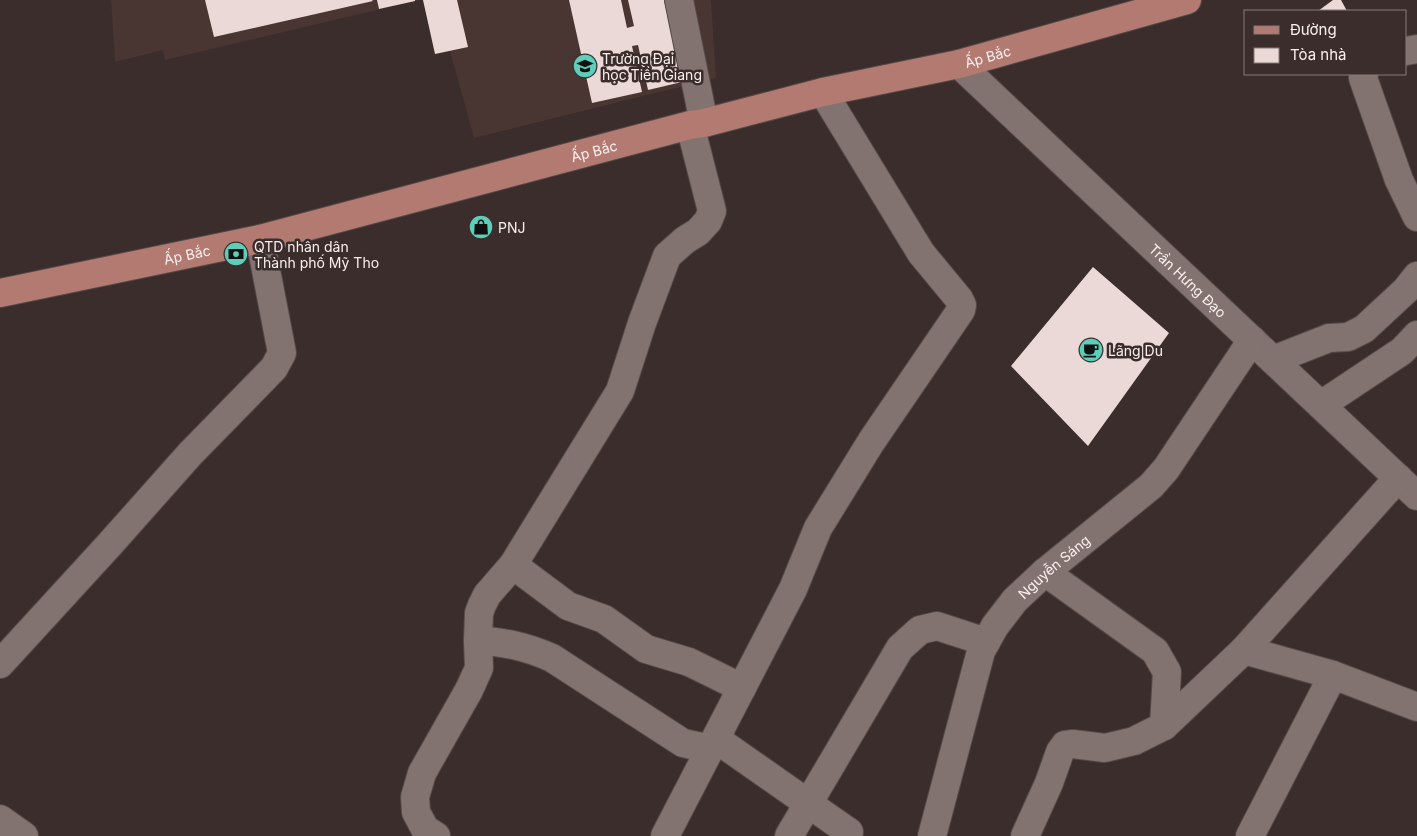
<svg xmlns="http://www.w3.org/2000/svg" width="1417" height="836" font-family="Inter,sans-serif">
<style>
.built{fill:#493531}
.building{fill:#ead9d6}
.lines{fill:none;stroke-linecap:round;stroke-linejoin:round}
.minor-casing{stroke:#554a48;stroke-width:30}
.major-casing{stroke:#554a48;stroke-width:30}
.minor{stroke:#827270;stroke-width:28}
.major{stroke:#b37a72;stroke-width:28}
.labels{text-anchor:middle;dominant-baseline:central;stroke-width:5;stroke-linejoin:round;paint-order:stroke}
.street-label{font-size:14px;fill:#f9f0ee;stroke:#3a2d2b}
.poi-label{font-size:14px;fill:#f9f0ee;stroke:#3a2d2b;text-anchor:start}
</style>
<rect width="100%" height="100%" fill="#3a2d2b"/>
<path class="built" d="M111 0H419L165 60 163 50 115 62Z
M423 0H711L716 78 474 138 450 51 435 54Z"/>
<path class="building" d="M205 0H372L373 1 214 37Z
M377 0H415V1L379 9Z
M423 0H457L468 47 435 54Z
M569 0H621L627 28 634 26 628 0H664L682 82 648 90 638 45 632 46 642 92 592 103Z
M1333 0H1341L1347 11H1318Z
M1093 267 1169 333 1088 446 1011 366Z"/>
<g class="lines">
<g class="minor-casing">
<g id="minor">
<path d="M679 0 704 123"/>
<path d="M1406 51 1417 49"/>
<path id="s1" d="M959 64 1417 496"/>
<path d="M1364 74 1363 78 1399 180 1417 217"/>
<path d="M1273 360 1329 338 1348 337 1364 329 1406 290 1417 276"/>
<path d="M1321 405 1402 351 1417 335"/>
<path d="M513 565 568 606 604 619 646 649 689 662 742 688"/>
<path d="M1045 572 1155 651 1167 672 1164 726"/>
<path d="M478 640C507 643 525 646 552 658L683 743 711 749"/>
<path d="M1244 650 1333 675 1417 707"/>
<path d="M0 664 110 544 190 454 274 368 282 353 260 239"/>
<path d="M716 739 849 832"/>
<path d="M0 819 24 836"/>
<path d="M436 836 425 829 416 812 415 797 422 773 469 690 479 668 478 640 479 613 482 605 487 595 513 565 620 391 642 323 667 256 685 240 698 232 708 221 712 211 690 125"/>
<path d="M665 836 793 589 818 528 871 442 961 310 962 305 959 299 921 253 823 92"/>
<path d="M789 836 900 648 920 630 937 626 986 642"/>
<path id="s2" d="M932 836 981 651 995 626 1015 600 1045 572 1151 486 1166 469 1252 340"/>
<path d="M1025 836 1049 783 1060 752 1065 745 1073 744 1105 748 1134 741 1164 726 1244 650 1398 478"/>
<path d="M1250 836 1333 675"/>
</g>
</g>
<g class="major-casing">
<g id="major">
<path id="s3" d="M0 293 260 239 690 125 704 123 823 92 959 64 1187 0"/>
</g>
</g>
<use href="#minor" class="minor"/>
<use href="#major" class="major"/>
</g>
<defs>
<g id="university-disc" transform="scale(1.25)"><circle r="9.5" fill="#5dceb9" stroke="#3a2d2b"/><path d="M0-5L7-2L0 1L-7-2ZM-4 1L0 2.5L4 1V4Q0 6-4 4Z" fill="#111"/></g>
<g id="shop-disc" transform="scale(1.25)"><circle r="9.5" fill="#5dceb9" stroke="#3a2d2b"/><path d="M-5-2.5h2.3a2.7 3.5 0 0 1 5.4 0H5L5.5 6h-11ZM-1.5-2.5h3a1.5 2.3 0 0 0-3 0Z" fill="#111"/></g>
<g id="bank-disc" transform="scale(1.25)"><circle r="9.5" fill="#5dceb9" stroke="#3a2d2b"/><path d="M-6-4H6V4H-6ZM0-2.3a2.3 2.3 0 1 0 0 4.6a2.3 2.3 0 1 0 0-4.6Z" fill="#111"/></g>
<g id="cafe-disc" transform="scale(1.25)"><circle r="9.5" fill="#5dceb9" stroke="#3a2d2b"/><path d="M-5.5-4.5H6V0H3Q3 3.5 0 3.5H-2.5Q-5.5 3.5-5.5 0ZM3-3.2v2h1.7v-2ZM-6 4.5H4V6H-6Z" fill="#111"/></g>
</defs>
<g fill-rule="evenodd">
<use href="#university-disc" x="585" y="66"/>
<use href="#shop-disc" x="481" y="227"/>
<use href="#bank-disc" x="236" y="254"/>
<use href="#cafe-disc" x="1091" y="350"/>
</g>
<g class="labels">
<g class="street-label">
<text stroke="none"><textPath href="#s3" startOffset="1016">Ấp Bắc</textPath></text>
<text stroke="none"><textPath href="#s3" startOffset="611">Ấp Bắc</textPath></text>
<text stroke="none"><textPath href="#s3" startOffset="191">Ấp Bắc</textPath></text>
<text stroke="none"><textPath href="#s1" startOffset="315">Trần Hưng Đạo</textPath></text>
<text stroke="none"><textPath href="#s2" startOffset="304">Nguyễn Sáng</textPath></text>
</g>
<g class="poi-label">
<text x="602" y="58">Trường Đại<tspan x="602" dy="16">học Tiền Giang</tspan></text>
<text x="498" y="227">PNJ</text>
<text x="254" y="246">QTD nhân dân<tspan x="254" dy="16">Thành phố Mỹ Tho</tspan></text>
<text x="1108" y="350">Lãng Du</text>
</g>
</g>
<rect x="1244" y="10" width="162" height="65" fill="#3a2d2b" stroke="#867b79"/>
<rect x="1254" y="26" width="25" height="8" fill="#b37a72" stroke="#867b79"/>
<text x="1290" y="35" font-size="15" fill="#f9f0ee">Đường</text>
<rect x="1254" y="48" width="25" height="15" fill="#ead9d6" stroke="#867b79"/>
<text x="1290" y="60" font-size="15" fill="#f9f0ee">Tòa nhà</text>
</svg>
